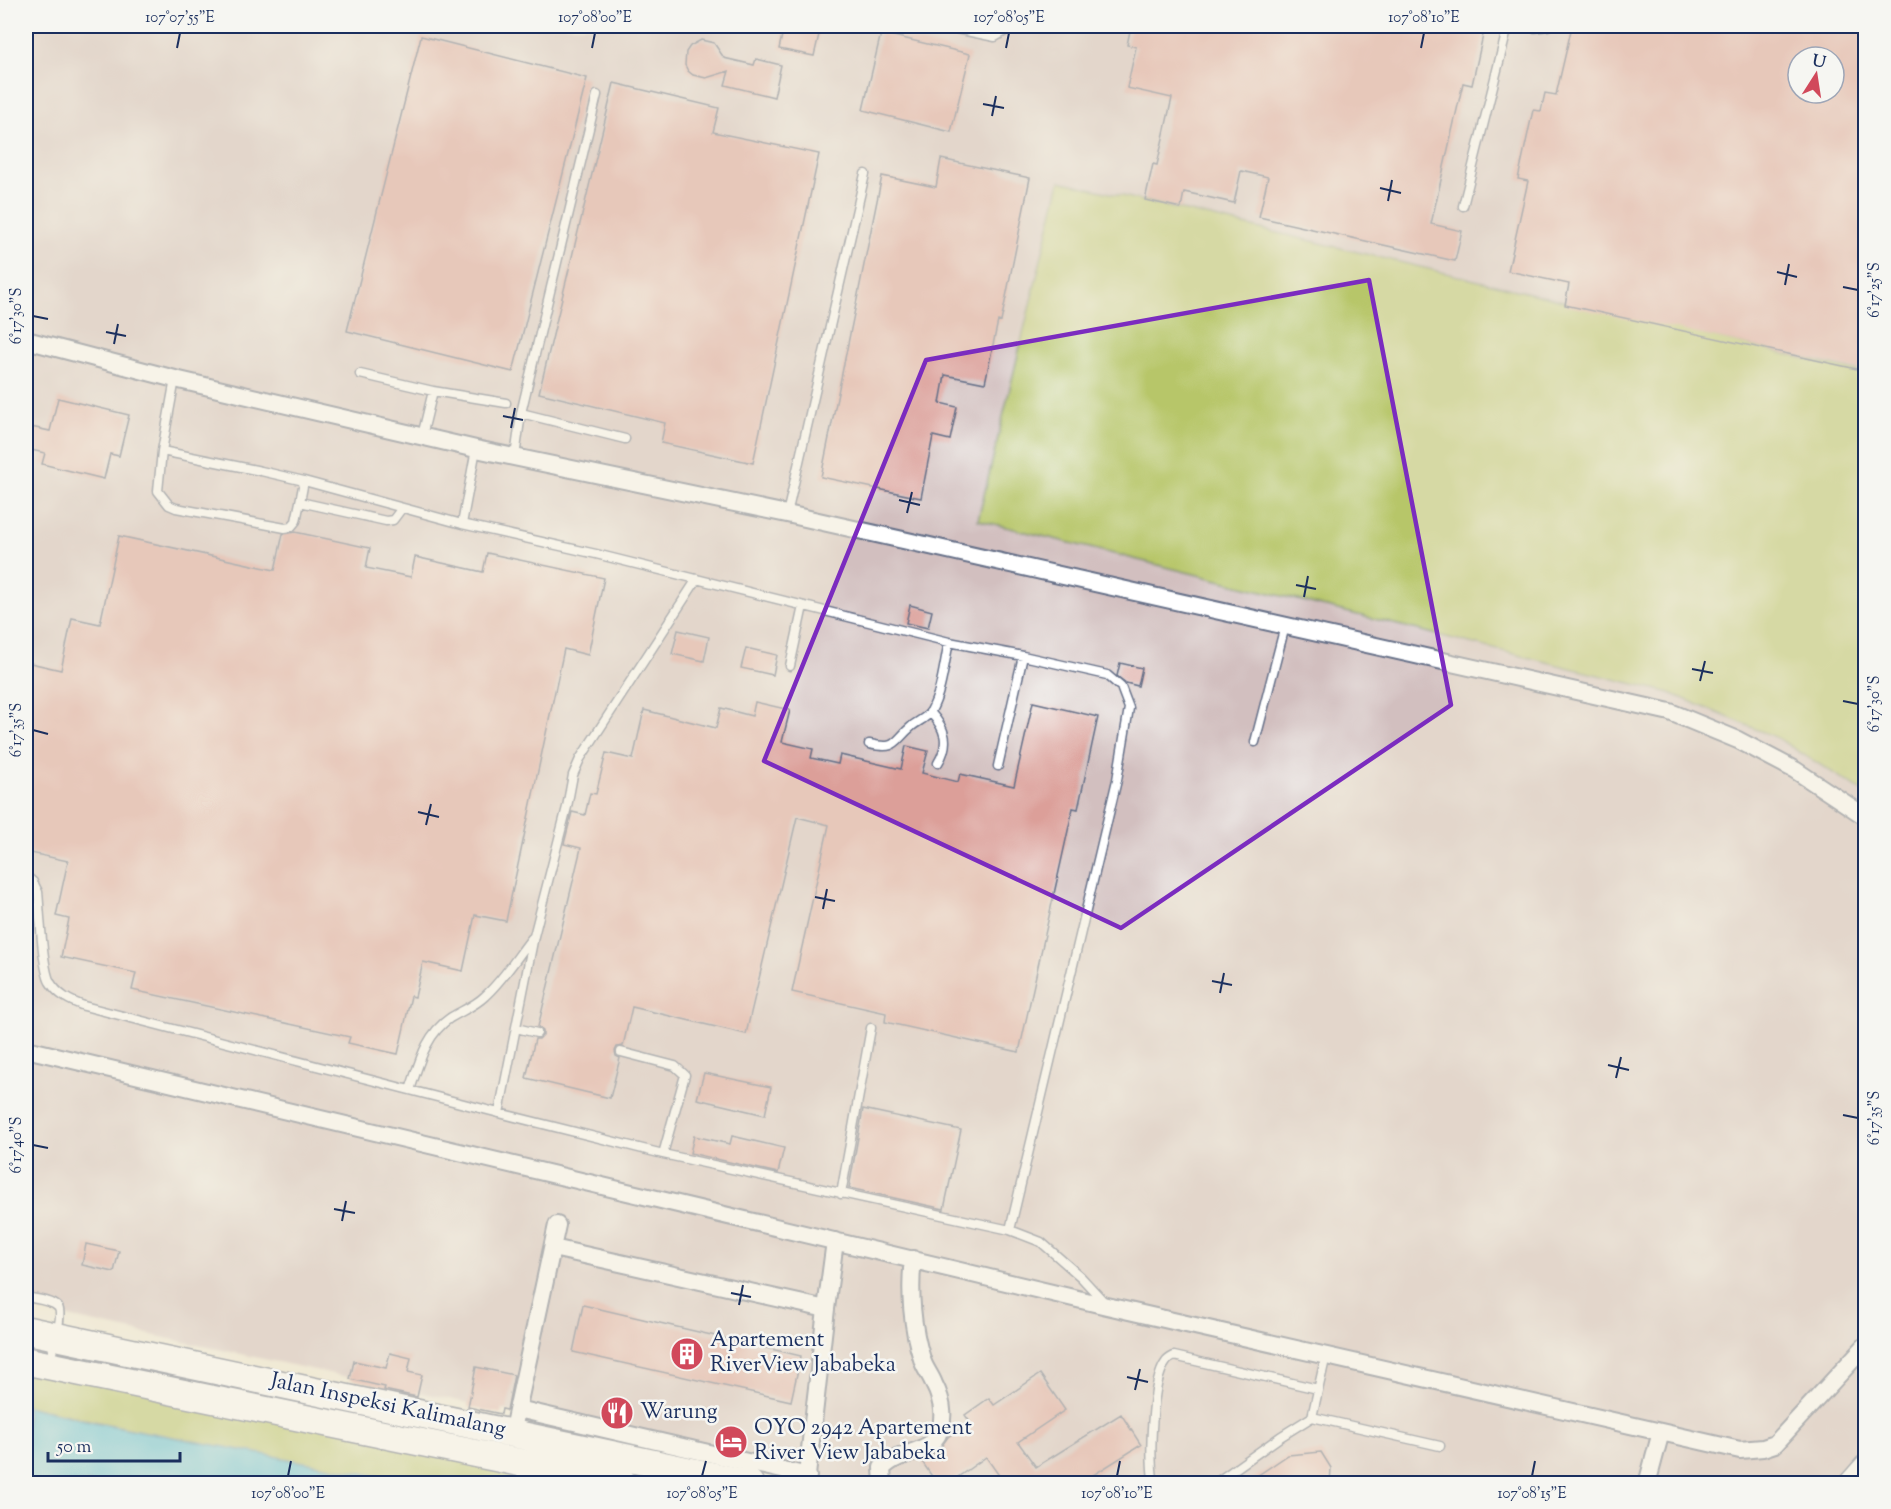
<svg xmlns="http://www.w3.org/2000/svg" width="1891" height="1509" font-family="'Sorts Mill Goudy',serif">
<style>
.industrial{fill:#d2bfbf;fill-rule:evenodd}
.green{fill:#b7c669;stroke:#697a64;stroke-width:1.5}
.water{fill:#5ec4dc;stroke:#3c7a9d;stroke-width:1.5}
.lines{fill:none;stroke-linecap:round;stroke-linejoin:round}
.river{stroke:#5ec4dc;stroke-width:32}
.building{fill:#dc9f99;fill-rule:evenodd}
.lane-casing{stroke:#667088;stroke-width:11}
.street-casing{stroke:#667088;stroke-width:20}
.secondary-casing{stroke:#667088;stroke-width:27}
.primary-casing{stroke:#667088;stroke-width:30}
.lane{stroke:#fff;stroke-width:8}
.street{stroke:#fff;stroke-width:16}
.secondary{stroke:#fff;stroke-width:24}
.primary{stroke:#fff;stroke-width:27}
.marked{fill:none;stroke:#7b2cbf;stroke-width:4.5;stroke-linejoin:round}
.ticks{fill:none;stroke:#1b2f5e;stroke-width:2}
.labels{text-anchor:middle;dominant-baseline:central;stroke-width:5;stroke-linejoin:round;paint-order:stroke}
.poi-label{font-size:22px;fill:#1b2f5e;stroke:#f6f6f2;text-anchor:start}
.street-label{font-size:22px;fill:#1b2f5e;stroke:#f6f6f2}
.neatline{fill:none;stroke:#1b2f5e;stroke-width:2}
.ticks-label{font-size:15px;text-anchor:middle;fill:#1b2f5e}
</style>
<rect width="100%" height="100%" fill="#f6f6f2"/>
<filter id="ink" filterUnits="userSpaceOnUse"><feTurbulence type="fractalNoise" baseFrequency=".0167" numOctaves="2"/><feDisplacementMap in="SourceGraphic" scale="12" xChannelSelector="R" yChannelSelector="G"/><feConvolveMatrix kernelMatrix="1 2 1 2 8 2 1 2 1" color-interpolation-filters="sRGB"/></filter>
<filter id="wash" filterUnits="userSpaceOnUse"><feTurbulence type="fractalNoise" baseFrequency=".008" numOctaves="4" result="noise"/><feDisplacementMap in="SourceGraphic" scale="24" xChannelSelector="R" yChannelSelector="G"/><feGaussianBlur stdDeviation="1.35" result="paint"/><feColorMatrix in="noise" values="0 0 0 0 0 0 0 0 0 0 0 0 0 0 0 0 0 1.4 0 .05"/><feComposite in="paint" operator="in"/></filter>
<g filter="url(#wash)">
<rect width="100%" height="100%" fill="#f0ead5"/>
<path class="industrial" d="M26 26H1865V1483H840L26 1308ZM1798 57H1834V93H1798Z"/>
<path class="green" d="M1060 181 1865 373V793L1777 738 1670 693 978 520Z
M26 1361 623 1483H412L135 1430 26 1406Z"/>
<path class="water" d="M26 1406 94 1422 413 1483H26Z"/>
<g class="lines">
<path class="river" d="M26 1452 180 1484"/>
</g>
<g id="blocks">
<path class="building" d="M784 26H821L814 56 779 49Z
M1131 26H1485L1472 85 1463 83 1431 224 1462 231 1455 261 1259 217 1268 177 1241 171 1234 203 1184 192 1181 208 1145 200 1153 164 1157 165 1172 98 1127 88 1136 47 1127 45Z
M1572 26H1866V371L1565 305 1569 284 1508 271 1528 181 1518 179 1533 110 1541 111 1545 93 1556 95ZM1798 57H1834V93H1798Z
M881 33 970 54 951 132 863 110Z
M421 36 587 78 513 372 347 331Z
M701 40 714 43 724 58 754 65 756 59 781 65 774 97 725 85 729 71 706 78 693 75 688 71 685 65 686 52 690 46Z
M614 83 719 108 713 132 819 154 753 463 661 443 665 423 539 393Z
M941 159 1030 178 1001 322 998 321 985 383 945 375 940 403 957 407 950 440 933 436 921 498 821 477 882 176 936 187Z
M58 398 129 415 119 456 110 454 104 479 42 464 45 453 26 449V426L50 431Z
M295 532 370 548 366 568 411 577 415 557 483 572 487 553 604 578 588 655 564 649 506 921 475 915 463 971 423 962 415 997 411 996 398 1054 348 1043 350 1037 132 990 136 973 61 957 69 919 56 916 68 861 26 852V662L61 670 72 618 100 624 119 536 275 570 283 534Z
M910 605 932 611 928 628 906 623Z
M678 630 709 637 704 661 672 654Z
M746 648 777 655 773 675 741 668Z
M1120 663 1142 668 1138 686 1126 683 1117 676Z
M755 702 790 710 782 742 813 749 811 758 838 764 840 755 901 769 906 746 928 751 922 773 958 782 960 774 1014 786 1033 702 1098 717 1078 809 1073 808 1019 1052 885 1022 886 1013 792 992 829 825 797 817 746 1034 632 1007 623 1046 617 1047 615 1051 616 1056 620 1058 610 1098 526 1078 535 1039H539L543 1035V1031L538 1027 581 848 564 844 572 812 585 815 590 793 596 794 606 753 633 759 644 710 716 728 721 708 752 716Z
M704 1073 771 1087 765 1115 697 1099Z
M863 1109 961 1130 944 1209 849 1188Z
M694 1136 730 1144 732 1136 784 1148 778 1173 690 1153Z
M86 1244 119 1251 114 1272 82 1265Z
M583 1305 801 1356 791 1401 573 1352Z
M390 1353 411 1358 408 1372 422 1375 417 1397 384 1390 385 1387 350 1379 354 1361 386 1368Z
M476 1367 514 1375 507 1410 502 1409 501 1414 468 1407Z
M1040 1374 1065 1410 1018 1442 1036 1467 1121 1414 1141 1445 1079 1484H1005L986 1457 948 1484H937L921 1460 937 1452 948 1437 970 1422 965 1415 989 1398 994 1405Z
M1321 1452 1331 1468 1330 1484H1245L1288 1455Z"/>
</g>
</g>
<g filter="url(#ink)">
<use href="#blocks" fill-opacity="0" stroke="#667088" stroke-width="1.5"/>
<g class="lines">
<g class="lane-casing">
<path id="lane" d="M942 26 995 37 1014 26
M1523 26 1535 28 1548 26
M1463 206 1508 26
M360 374 433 391 506 403
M521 413 625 439
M422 436 433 391
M476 449 462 524 596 554 949 642 1023 656 1107 675 1121 687 1129 708 1117 780 1010 1230
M162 451 175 379
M515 457 521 413 597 95
M300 502 304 481
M402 508 393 520 386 521 300 502 296 521 291 527 285 528 176 508 169 505 158 491 162 451 261 471 304 481 462 524
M787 514 865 174
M790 666 803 606
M930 712C946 729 950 743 938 763
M1255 742 1285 626
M869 744C898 750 893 742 912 726 918 721 927 718 931 711 942 691 944 664 949 642
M998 766 1023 656
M26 876 33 882 38 892C40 911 42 968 50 982 58 995 70 1001 84 1006L499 1113 663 1154 1010 1230 1041 1242 1081 1277 1105 1303
M516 1028 537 1033
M621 1052 675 1066 685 1075 663 1154
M410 1090C419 1064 425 1035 450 1018 461 1011 475 1006 485 996 503 980 517 957 532 938
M499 1113 534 936 567 807 573 775 580 759 697 579
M841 1194 871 1028
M26 1297C34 1299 51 1300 58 1307 64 1314 52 1353 49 1363
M1312 1417 1440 1446
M1154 1484C1149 1460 1151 1381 1166 1362 1167 1360 1172 1357 1174 1356L1318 1389
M1214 1484 1280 1437 1312 1417 1326 1355"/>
</g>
<g class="street-casing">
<path id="street" d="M26 340 175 379 476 449 787 514 1670 712 1738 740 1795 770 1866 817
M26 1049 1107 1306 1740 1450 1763 1448 1775 1444 1866 1345
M553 1248 826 1309 806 1484
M826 1309 835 1241
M518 1409 808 1476
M515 1420 557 1225
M883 1484 882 1468C886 1465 889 1462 893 1460 904 1454 928 1449 934 1440 947 1424 943 1401 934 1384 931 1375 924 1368 922 1359 912 1328 909 1291 913 1259
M1647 1484 1661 1432"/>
</g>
<g class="secondary-casing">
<path id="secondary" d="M1851 1484 1866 1467"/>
</g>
<g class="primary-casing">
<path id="primary" d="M26 1330 750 1484
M26 1361 624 1484"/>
</g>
<use href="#lane" class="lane"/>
<use href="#street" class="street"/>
<use href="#secondary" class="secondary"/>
<use href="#primary" class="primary"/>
</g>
</g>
<path d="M0 0H1891V1509H0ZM1369 280 1451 705 1121 928 764 761 926 360Z" fill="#f0ead5" fill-opacity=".55" fill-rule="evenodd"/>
<path class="marked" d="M1369 280 1451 705 1121 928 764 761 926 360Z"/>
<path class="ticks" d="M177 48 180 33M592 48 595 33M1006 48 1009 33M1421 48 1424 33M983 104 1004 108M992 116 996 96M1380 188 1401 193M1388 201 1392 180M1777 272 1797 277M1785 285 1789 264M1843 287 1858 290M33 316 48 319M106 332 126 336M114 344 118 324M503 416 523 420M511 428 515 408M899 500 920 505M907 513 912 492M1296 585 1316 589M1304 597 1308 576M1692 669 1713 673M1700 681 1705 661M1843 701 1858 704M33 730 48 734M418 812 439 817M426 825 431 804M815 897 835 901M823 909 827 889M1212 981 1232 985M1220 993 1224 973M1608 1065 1629 1070M1616 1078 1621 1057M1843 1115 1858 1118M33 1145 48 1148M334 1209 355 1213M342 1221 346 1201M731 1293 751 1297M739 1305 743 1285M1127 1377 1148 1382M1135 1390 1140 1369M288 1476 291 1461M702 1476 706 1461M1117 1476 1120 1461M1532 1476 1535 1461"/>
<defs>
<g id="building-disc" transform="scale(1.725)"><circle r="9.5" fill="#d1495b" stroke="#f6f6f2"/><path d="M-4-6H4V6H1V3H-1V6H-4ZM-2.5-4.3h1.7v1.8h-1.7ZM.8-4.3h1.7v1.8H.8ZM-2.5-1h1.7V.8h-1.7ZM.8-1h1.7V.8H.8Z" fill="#fff"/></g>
<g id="restaurant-disc" transform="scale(1.725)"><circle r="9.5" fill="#d1495b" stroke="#f6f6f2"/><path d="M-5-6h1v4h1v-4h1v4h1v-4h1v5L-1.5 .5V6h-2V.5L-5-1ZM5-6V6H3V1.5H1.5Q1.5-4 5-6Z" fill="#fff"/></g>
<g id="hotel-disc" transform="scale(1.725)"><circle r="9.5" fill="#d1495b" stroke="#f6f6f2"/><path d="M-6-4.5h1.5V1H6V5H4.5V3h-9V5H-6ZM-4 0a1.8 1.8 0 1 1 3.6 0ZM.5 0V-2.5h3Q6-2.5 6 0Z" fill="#fff"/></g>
</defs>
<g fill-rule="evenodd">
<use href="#building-disc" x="687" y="1354"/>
<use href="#restaurant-disc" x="617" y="1413"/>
<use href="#hotel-disc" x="731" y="1442"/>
</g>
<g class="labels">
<g class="poi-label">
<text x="710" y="1341">Apartement<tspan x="710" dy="25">RiverView Jababeka</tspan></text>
<text x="640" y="1413">Warung</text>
<text x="754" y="1429">OYO 2942 Apartement<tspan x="754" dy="25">River View Jababeka</tspan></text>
</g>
<g class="street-label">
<text transform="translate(388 1406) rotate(12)">Jalan Inspeksi Kalimalang</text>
</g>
</g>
<rect width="1891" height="1509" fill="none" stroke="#f6f6f2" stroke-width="66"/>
<g transform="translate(1816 75) rotate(12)"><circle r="28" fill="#f6f6f2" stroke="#9ea6b7" stroke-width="1.5"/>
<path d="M0-4.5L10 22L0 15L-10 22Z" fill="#d1495b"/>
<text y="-9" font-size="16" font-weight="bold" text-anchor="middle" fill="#1b2f5e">U</text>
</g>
<path d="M48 1452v9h132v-9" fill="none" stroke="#1b2f5e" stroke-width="3"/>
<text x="57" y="1452" font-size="18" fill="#1b2f5e" stroke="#f6f6f2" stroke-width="4.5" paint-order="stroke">50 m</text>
<rect x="33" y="33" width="1825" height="1443" class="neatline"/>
<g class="ticks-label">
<text x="180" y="22">107°07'55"E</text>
<text x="595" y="22">107°08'00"E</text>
<text x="1009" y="22">107°08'05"E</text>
<text x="1424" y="22">107°08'10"E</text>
<text transform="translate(1874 290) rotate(-90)" y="5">6°17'25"S</text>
<text transform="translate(16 316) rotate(-90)" y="5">6°17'30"S</text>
<text transform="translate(1874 704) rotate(-90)" y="5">6°17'30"S</text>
<text transform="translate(16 730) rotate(-90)" y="5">6°17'35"S</text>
<text transform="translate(1874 1118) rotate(-90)" y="5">6°17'35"S</text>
<text transform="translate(16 1145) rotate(-90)" y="5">6°17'40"S</text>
<text x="288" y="1498">107°08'00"E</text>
<text x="702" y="1498">107°08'05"E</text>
<text x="1117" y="1498">107°08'10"E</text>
<text x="1532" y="1498">107°08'15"E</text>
</g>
</svg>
